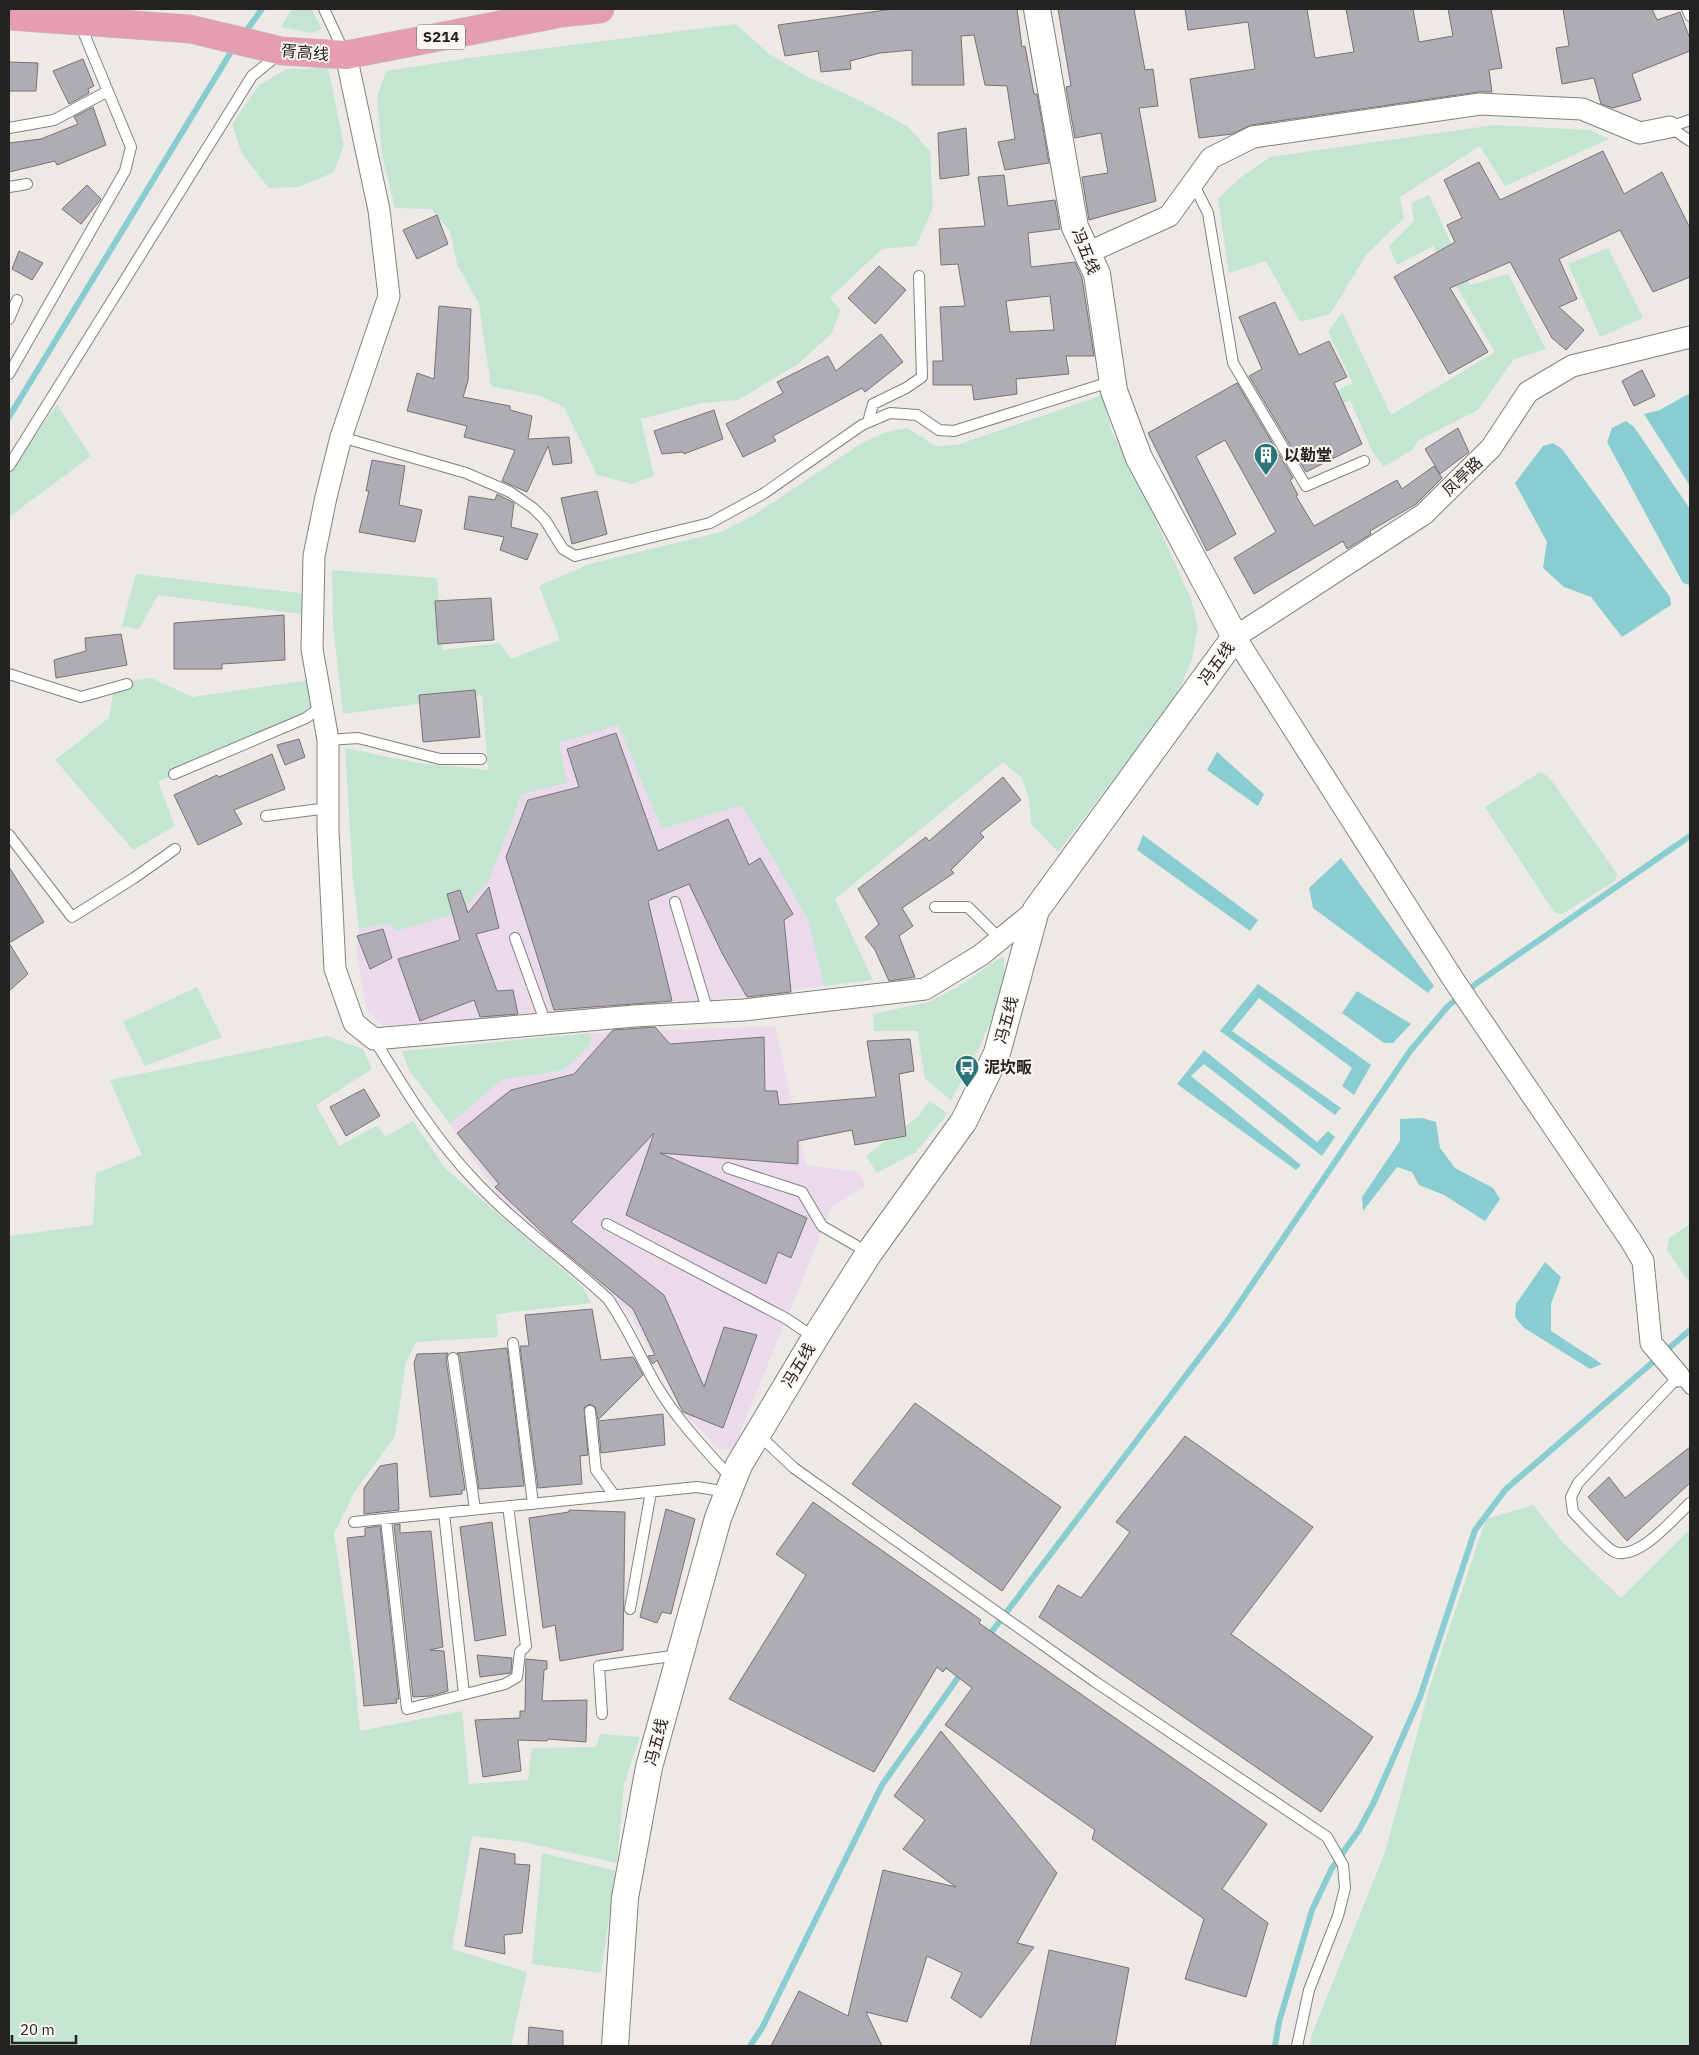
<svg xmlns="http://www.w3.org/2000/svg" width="1699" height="2055" font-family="'IBM Plex Sans','Noto Sans SC',sans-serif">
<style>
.industrial{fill:#ebdaec}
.green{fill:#c3e5d2}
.water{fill:#89cdd2}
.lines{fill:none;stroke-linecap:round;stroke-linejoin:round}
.stream{stroke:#89cdd2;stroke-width:6}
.building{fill:#afadb3;stroke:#757378;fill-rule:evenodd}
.service-casing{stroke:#84817c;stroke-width:12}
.minor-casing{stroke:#84817c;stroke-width:23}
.tertiary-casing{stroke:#84817c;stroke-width:28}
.primary-casing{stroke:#c6c6c5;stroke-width:29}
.service{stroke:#fff;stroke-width:10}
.minor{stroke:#fff;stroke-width:21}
.tertiary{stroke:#fff;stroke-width:26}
.primary{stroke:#e59db0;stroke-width:28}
.labels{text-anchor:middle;stroke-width:4;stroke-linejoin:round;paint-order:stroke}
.shield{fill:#faf7f2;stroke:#646360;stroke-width:1}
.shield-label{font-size:15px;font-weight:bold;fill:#242321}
.street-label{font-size:16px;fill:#242321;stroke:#faf7f2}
.poi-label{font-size:16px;font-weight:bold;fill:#242321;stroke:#faf7f2;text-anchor:start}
</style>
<rect width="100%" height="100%" fill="#edeae5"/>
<path class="industrial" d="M 619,724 L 662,829 L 742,805 L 808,920 L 824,986 L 689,1003 L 382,1026 L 366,1008 L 356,950 L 359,929 L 389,923 L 489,880 L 522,794 L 559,742 Z
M 775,1026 L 806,1165 L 860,1172 L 865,1186 L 832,1207 L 733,1450 L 719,1449 L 682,1411 L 629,1312 L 498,1196 L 450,1124 L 502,1080 L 564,1070 L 591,1044 L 590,1033 Z"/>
<path class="green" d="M 292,9 L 311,9 L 322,29 L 311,33 L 281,27 Z
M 736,24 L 768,53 L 806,76 L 861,101 L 907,126 L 930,151 L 933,208 L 916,246 L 882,249 L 830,298 L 841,310 L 831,334 L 798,364 L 738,400 L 702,403 L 641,419 L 654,476 L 632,484 L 597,475 L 564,407 L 540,396 L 491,386 L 479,304 L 457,264 L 450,231 L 431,209 L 395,208 L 382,155 L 377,97 L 386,71 L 469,58 Z
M 328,68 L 344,145 L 334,172 L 299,187 L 269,188 L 242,154 L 232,124 L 259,85 L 287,69 Z
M 1495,125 L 1590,130 L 1609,139 L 1505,186 L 1480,146 L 1400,197 L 1404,218 L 1367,254 L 1330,314 L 1300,322 L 1266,261 L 1229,273 L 1218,199 L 1240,178 L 1270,157 Z
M 1429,195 L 1470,285 L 1508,274 L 1546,349 L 1514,359 L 1478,410 L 1419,440 L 1412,450 L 1384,467 L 1372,451 L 1350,400 L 1296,423 L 1293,410 L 1353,383 L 1328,332 L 1342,312 L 1391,415 L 1495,352 L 1433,246 L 1397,265 L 1389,246 L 1414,221 L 1411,203 Z
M 1608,248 L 1643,318 L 1600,337 L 1568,264 Z
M 1103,395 L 1111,430 L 1147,501 L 1191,599 L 1198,627 L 1191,663 L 1173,701 L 1058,852 L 1031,824 L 1029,800 L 1022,778 L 1003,762 L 835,899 L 873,980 L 824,986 L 808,920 L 742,805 L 662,829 L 618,725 L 559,743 L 567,783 L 522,794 L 489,880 L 461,912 L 396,931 L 389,923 L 359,929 L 353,880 L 345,748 L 418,763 L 488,770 L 482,695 L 343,714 L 333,626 L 332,570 L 437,578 L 443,650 L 500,643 L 511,659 L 560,640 L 539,586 L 589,564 L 721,532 L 754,515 L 862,443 L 886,432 L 907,428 L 936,446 L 957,445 Z
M 57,405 L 91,456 L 9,517 L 9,472 Z
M 136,574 L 307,594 L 308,615 L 158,595 L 139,629 L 122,626 Z
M 152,678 L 192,697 L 310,680 L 312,711 L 158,782 L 175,826 L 133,850 L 55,760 L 109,718 L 115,683 Z
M 1540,772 L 1549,777 L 1617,874 L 1615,881 L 1562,914 L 1554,912 L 1485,807 Z
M 1003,956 C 1013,990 969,1069 951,1100 L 925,1079 L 917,1031 L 874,1031 L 873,1014 L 929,1002 L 956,988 Z
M 197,987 L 222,1037 L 145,1066 L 123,1022 Z
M 590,1033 L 591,1044 L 564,1070 L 502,1080 L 450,1124 L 409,1070 L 402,1051 Z
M 327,1036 L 363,1049 L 372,1069 L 316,1105 L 339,1146 L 378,1125 L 385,1137 L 413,1121 L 445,1168 L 582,1286 L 591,1303 L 496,1314 L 498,1337 L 416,1342 L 406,1362 L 395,1436 L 355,1491 L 334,1533 L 353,1661 L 360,1731 L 462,1711 L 469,1784 L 528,1780 L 532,1748 L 596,1747 L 600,1734 L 640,1737 L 624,1784 L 617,1863 L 523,1842 L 472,1836 L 452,1949 L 527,1972 L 511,2046 L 9,2046 L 9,1236 L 93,1225 L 96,1173 L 142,1155 L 110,1080 Z
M 929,1101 L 948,1113 L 916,1152 L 877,1173 L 866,1156 L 919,1116 Z
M 1690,1224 L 1690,1284 L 1667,1250 L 1669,1238 Z
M 1533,1505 L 1564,1544 L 1621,1598 L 1690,1529 L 1690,2046 L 1310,2046 L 1312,2034 L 1385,1852 L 1430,1686 L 1486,1519 Z
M 542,1853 L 616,1871 L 601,1973 L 532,1964 Z"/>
<path class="water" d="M 1688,394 L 1690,394 L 1690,486 L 1644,414 L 1660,410 Z
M 1626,421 L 1634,427 L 1690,509 L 1689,585 L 1683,583 L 1607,442 L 1612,428 Z
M 1553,443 L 1562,449 L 1670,597 L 1671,605 L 1622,637 L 1591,597 L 1564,587 L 1543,568 L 1547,542 L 1515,483 L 1543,446 Z
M 1217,752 L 1264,794 L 1258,806 L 1207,770 Z
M 1143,835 L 1258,920 L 1250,931 L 1137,850 Z
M 1341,858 L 1434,986 L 1428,993 L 1313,908 L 1309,888 Z
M 1258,984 L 1371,1065 L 1354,1095 L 1342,1086 L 1352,1068 L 1259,998 L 1232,1031 L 1341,1108 L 1335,1115 L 1220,1031 Z
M 1357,991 L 1411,1024 L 1393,1043 L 1384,1043 L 1342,1013 Z
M 1204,1050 L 1317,1142 L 1328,1131 L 1335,1137 L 1322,1156 L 1204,1064 L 1191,1076 L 1301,1165 L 1296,1170 L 1177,1084 Z
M 1422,1118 L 1436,1122 L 1440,1148 L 1455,1168 L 1493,1188 L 1500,1199 L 1485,1221 L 1444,1195 L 1419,1185 L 1412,1172 L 1397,1167 L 1363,1211 L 1362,1197 L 1400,1141 L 1400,1119 Z
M 1545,1262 L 1561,1277 L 1551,1304 L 1551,1331 L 1602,1364 L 1590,1369 L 1523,1327 L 1515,1317 L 1516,1304 Z"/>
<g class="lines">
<path class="stream" d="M 243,35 L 262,9
M 9,417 L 234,47
M 987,1638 L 1228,1320 L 1410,1051 L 1448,1006 L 1477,983 L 1690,836
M 750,2046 L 762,2028 L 882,1785 L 962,1672
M 1275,2046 L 1279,2022 L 1312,1910 L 1332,1868 L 1359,1830 L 1374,1802 L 1420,1697 L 1475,1530 L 1506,1489 L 1690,1330"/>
</g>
<path class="building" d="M 893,9 L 1017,9 L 1022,47 L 1025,46 L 1034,94 L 1037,94 L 1049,163 L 1005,170 L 998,142 L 1015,139 L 1007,86 L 985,85 L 974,35 L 961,36 L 964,85 L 912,85 L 912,50 L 880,53 L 850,61 L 851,69 L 821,72 L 818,51 L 785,56 L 778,25 Z
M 1058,9 L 1134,9 L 1145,70 L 1153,69 L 1158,106 L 1139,108 L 1156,201 L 1089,220 L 1082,177 L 1108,173 L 1101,133 L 1075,138 L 1066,87 L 1071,86 Z
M 1185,9 L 1307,9 L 1315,58 L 1354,52 L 1346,9 L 1413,9 L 1419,42 L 1453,36 L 1448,9 L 1491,9 L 1502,68 L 1489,70 L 1492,92 L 1478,92 L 1251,125 L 1232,134 L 1199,138 L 1190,79 L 1255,69 L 1248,22 L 1188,30 Z
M 1563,9 L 1652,9 L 1657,20 L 1680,12 L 1690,39 L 1690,51 L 1632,74 L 1641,100 L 1613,108 L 1601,104 L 1594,78 L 1562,84 L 1556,48 L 1569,46 Z
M 83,59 L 94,86 L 88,89 L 89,93 L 69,104 L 53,71 Z
M 9,62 L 38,63 L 36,91 L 9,91 Z
M 93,107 L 106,145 L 57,165 L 55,161 L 9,172 L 9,143 L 41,139 L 78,124 L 74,117 Z
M 966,128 L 969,175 L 940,179 L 938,133 Z
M 1603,151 L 1624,194 L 1662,172 L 1690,228 L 1690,277 L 1653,292 L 1620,230 L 1559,259 L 1577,299 L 1559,307 L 1584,330 L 1566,350 L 1552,338 L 1510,262 L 1450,288 L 1488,352 L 1449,374 L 1394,277 L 1455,242 L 1447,225 L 1462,218 L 1444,180 L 1479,162 L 1500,200 Z
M 1004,175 L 1008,206 L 1055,200 L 1060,229 L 1028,233 L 1031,267 L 1075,262 L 1082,278 L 1094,356 L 1066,356 L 1069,374 L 1016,379 L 1017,394 L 974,400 L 972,385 L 933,385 L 933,361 L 943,361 L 940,307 L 965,306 L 958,264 L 941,265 L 939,229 L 985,226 L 978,177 ZM 1050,296 L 1054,330 L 1010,332 L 1006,301 Z
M 87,185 L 101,199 L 81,224 L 62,209 Z
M 437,215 L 448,244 L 417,259 L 403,230 Z
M 19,251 L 43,263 L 32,280 L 12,269 Z
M 879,266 L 906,290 L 875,324 L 848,298 Z
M 1275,302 L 1299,355 L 1329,341 L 1347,377 L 1334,383 L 1362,444 L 1306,472 L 1249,376 L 1262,369 L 1239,317 Z
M 439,306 L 471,309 L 468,381 L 463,397 L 510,406 L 510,410 L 532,416 L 528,439 L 569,437 L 572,463 L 553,465 L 548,446 L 527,492 L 502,481 L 515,450 L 464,437 L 467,426 L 407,411 L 417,373 L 434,379 Z
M 881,334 L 903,362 L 865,392 L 862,388 L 773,436 L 776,441 L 743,457 L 726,424 L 783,393 L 777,382 L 828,356 L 836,371 Z
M 1642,370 L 1655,396 L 1634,406 L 1622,381 Z
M 1237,383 L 1293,478 L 1290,480 L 1298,495 L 1296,496 L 1314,526 L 1397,480 L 1402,489 L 1434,466 L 1442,478 L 1416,504 L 1370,531 L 1371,534 L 1347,549 L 1343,541 L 1254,594 L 1234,558 L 1276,532 L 1225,440 L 1196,456 L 1236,534 L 1207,551 L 1148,433 Z
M 714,410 L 723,439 L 684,454 L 683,452 L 662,454 L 654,431 Z
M 1458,428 L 1469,452 L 1440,474 L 1425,449 Z
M 372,460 L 405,466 L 399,505 L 422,510 L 415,542 L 359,532 L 369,491 L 366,491 Z
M 597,491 L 607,534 L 572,544 L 561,498 Z
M 497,494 L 514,503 L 511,527 L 538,534 L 527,560 L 500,550 L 504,537 L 464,529 L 469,496 L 495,500 Z
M 491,598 L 494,640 L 438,644 L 435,601 Z
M 284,615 L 285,660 L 222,664 L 222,669 L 174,669 L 174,623 Z
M 121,634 L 127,665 L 56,678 L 54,660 L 86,651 L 85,638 Z
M 475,690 L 480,737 L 423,742 L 419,695 Z
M 616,733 L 658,851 L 728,819 L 749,865 L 760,858 L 793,914 L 784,920 L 791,992 L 747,997 L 722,953 L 689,884 L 648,901 L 672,1001 L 554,1010 L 506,857 L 528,800 L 579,787 L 567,749 Z
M 299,739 L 305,757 L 285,765 L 277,745 Z
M 272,754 L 285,789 L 234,810 L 242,824 L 198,845 L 174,795 L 217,775 L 219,777 Z
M 1003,777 L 1021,800 L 980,833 L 984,837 L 951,870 L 954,873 L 902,908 L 913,926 L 899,936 L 915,977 L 889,981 L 875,950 L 865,937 L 879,924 L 858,889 L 926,837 L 929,841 Z
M 9,867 L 44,922 L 9,943 L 28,974 L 9,991 Z
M 489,887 L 499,928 L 476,934 L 497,991 L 513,990 L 518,1014 L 480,1017 L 474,1000 L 420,1021 L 398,959 L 460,940 L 447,894 L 460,890 L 468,913 Z
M 383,929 L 392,958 L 370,969 L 357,936 Z
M 655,1027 L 670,1044 L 764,1037 L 765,1091 L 777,1091 L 779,1105 L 876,1097 L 867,1041 L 910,1039 L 914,1071 L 899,1074 L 906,1136 L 855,1145 L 852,1130 L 798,1141 L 798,1164 L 660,1153 L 807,1218 L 791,1258 L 778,1252 L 766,1284 L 626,1215 L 654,1133 L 571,1222 L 664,1295 L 704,1387 L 724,1327 L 757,1335 L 723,1428 L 683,1412 L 657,1360 L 653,1364 L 648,1356 L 655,1355 L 633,1309 L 550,1240 L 495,1187 L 499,1184 L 457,1133 L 511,1090 L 574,1074 L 613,1030 Z
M 364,1089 L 380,1116 L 346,1136 L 330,1107 Z
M 592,1309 L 601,1360 L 633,1357 L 643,1375 L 598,1420 L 595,1407 L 590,1404 L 584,1408 L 588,1455 L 580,1456 L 582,1484 L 538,1488 L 520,1346 L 529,1346 L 525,1315 Z
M 507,1348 L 524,1486 L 479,1489 L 460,1357 L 457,1353 Z
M 448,1353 L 446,1359 L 465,1490 L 462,1490 L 462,1494 L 430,1497 L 414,1363 L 417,1354 Z
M 915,1403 L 1061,1507 L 1002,1591 L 852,1484 Z
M 663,1414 L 665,1445 L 601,1453 L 598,1421 Z
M 1185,1436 L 1313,1527 L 1231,1634 L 1373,1737 L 1321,1812 L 1039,1617 L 1058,1585 L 1081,1598 L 1130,1532 L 1116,1522 Z
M 1690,1447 L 1690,1483 L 1627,1541 L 1588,1497 L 1609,1477 L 1625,1498 Z
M 397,1463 L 399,1510 L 364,1514 L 364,1488 L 380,1466 Z
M 813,1502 L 981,1620 L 979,1623 L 1267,1824 L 1222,1889 L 1268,1923 L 1246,1997 L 1185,1979 L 1204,1919 L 1092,1839 L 1095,1830 L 945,1725 L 972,1688 L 946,1668 L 943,1672 L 937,1667 L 874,1772 L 729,1699 L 806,1575 L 776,1554 Z
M 666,1509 L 695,1519 L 671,1614 L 662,1612 L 657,1623 L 640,1617 Z
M 569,1510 L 625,1512 L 623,1650 L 560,1661 L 555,1625 L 543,1628 L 529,1518 L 569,1512 Z
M 492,1522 L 506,1635 L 475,1641 L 460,1527 Z
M 400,1524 L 400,1533 L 431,1531 L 443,1647 L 430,1650 L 444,1651 L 448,1691 L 431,1696 L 413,1697 L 394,1525 Z
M 380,1526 L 399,1699 L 396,1699 L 397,1703 L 364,1706 L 347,1538 L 365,1536 L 365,1528 Z
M 477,1655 L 512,1658 L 511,1673 L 480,1677 Z
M 526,1659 L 547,1661 L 547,1669 L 544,1670 L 542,1701 L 587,1700 L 586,1742 L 548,1739 L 547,1741 L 518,1740 L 521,1771 L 483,1777 L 475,1720 L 520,1718 L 520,1711 L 525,1711 Z
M 941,1731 L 1057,1873 L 1017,1943 L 1034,1947 L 981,2018 L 951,1998 L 962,1973 L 927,1956 L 907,2022 L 866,2012 L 882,2046 L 771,2046 L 799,1991 L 848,2016 L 883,1870 L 956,1887 L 903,1849 L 925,1820 L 894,1796 Z
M 480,1848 L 515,1854 L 515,1864 L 530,1865 L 522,1933 L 504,1935 L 505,1954 L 465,1946 Z
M 1049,1950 L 1129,1968 L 1115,2046 L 1030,2046 Z
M 529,2027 L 563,2031 L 563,2046 L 528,2046 Z"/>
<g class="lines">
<defs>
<path id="service" d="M 324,9 L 344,52
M 1687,9 L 1690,16
M 1670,127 L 1690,141
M 1670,127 L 1690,120
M 9,128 L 54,120 L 108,91
M 1193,183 L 1208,213 L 1233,363 L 1306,486 L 1364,461
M 9,187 L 27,184
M 9,319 L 17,300
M 9,374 L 125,171 L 131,147 L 80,24
M 868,422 L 873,404 L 906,388 L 922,377 L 919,276
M 341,437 L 466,473 L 510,492 L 533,508 L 545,520 L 563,549 L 575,556 L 710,523 L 763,494 L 862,425 L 890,413 L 917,415 L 939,430 L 954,431 L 1113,381
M 9,466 L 252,76 L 279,54
M 9,674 L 81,697 L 127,684
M 328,740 L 358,738 L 440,759 L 481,759
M 174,774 L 306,718 L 322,706
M 266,816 L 328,808
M 9,835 L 72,917 L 134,878 L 175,849
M 675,902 L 708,1012
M 935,907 L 968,907 L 1000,939
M 515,938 L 546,1024
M 374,1039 C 404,1088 434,1138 474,1180 C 515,1224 564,1258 608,1299 C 627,1326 639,1355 655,1383 C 676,1419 704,1448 732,1479
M 728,1168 L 802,1192 L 822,1226 L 869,1253
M 607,1224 L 787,1319 L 815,1338
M 513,1343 L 533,1504
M 453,1358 L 475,1509
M 1690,1389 L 1679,1376 L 1578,1483 L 1571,1497 L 1573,1512 C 1581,1520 1606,1549 1615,1552 C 1638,1561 1674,1518 1690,1503
M 590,1411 L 596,1470 L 614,1495
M 758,1434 L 794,1468 L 1094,1681 L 1327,1837 L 1343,1865 L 1345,1888 L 1338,1916 L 1309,1990 L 1297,2046
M 444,1513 L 464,1694
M 386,1519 L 407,1709 L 505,1684 L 517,1677 L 520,1652 L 526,1646 L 508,1506
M 354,1522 L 697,1487 L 728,1492
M 630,1609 L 651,1492
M 602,1714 L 599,1666 L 679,1655"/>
<path id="minor" d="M 346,55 L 379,210 L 389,296 L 341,437 L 326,497 L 314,556 L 312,649 L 328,740 L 328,830 L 335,969 L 354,1023 L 374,1039 L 634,1016 L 744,1010 L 925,989 L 981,955 L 1036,910
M 1087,253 L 1169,216 L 1211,158 L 1253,137 L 1480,104 L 1582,109 L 1640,133 L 1670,127
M 1679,1376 L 1651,1343 L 1643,1261 L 1631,1241 L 1453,979 L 1235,637 L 1424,514 L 1491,448 L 1528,392 L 1572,366 L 1690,337"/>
<path id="tertiary" d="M 615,2046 L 625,1898 L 649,1767 L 718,1518 L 739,1465 L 815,1338 L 869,1253 L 964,1121 L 997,1053 L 1036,910 L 1235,637 L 1139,458 L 1114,391 L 1097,274 L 1075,227 L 1037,9"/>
<path id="primary" d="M 9,16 L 190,29 L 282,51 L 346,55 L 562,13 L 600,9"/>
</defs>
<use href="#service" class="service-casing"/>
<use href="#minor" class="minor-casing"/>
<use href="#tertiary" class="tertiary-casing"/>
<use href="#primary" class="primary-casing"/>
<use href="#service" class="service"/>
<use href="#minor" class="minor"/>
<use href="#tertiary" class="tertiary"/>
<use href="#primary" class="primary"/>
</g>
<defs>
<symbol id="building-pin" viewBox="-11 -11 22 30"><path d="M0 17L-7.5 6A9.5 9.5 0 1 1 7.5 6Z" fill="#2b757a" stroke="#faf7f2"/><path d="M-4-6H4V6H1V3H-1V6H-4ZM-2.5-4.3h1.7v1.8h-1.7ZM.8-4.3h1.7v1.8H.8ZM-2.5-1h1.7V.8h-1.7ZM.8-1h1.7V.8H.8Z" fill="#fff"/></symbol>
<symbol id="bus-pin" viewBox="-11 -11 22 30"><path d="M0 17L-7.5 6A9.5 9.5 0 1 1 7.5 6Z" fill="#2b757a" stroke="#faf7f2"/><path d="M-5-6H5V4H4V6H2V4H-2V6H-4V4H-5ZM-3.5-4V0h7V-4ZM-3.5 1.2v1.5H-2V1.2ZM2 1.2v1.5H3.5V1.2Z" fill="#fff"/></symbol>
</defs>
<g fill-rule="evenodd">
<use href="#building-pin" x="1252" y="441" width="28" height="38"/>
<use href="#bus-pin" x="953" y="1053" width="28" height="38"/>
</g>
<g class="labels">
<rect class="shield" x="417" y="24.5" width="48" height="25" rx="4"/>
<g class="shield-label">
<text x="441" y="42">S214</text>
</g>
<g class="street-label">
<text transform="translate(305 52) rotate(5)" y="6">胥高线</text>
<text transform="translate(1086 251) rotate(68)" y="6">冯五线</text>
<text transform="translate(1462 476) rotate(-44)" y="6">凤亭路</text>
<text transform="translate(1216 663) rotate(-54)" y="6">冯五线</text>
<text transform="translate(1006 1020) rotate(-75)" y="6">冯五线</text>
<text transform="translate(798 1365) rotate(-59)" y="6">冯五线</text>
<text transform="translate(656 1742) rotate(-75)" y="6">冯五线</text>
</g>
<g class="poi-label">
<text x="1284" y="461">以勒堂</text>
<text x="984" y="1073">泥坎畈</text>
</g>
</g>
<rect width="1699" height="2055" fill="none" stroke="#242321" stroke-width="20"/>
<path d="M12 2035v8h64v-8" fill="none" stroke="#242321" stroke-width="2.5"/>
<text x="20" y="2035" font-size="15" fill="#242321" stroke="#faf7f2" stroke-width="4" paint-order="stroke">20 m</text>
</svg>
